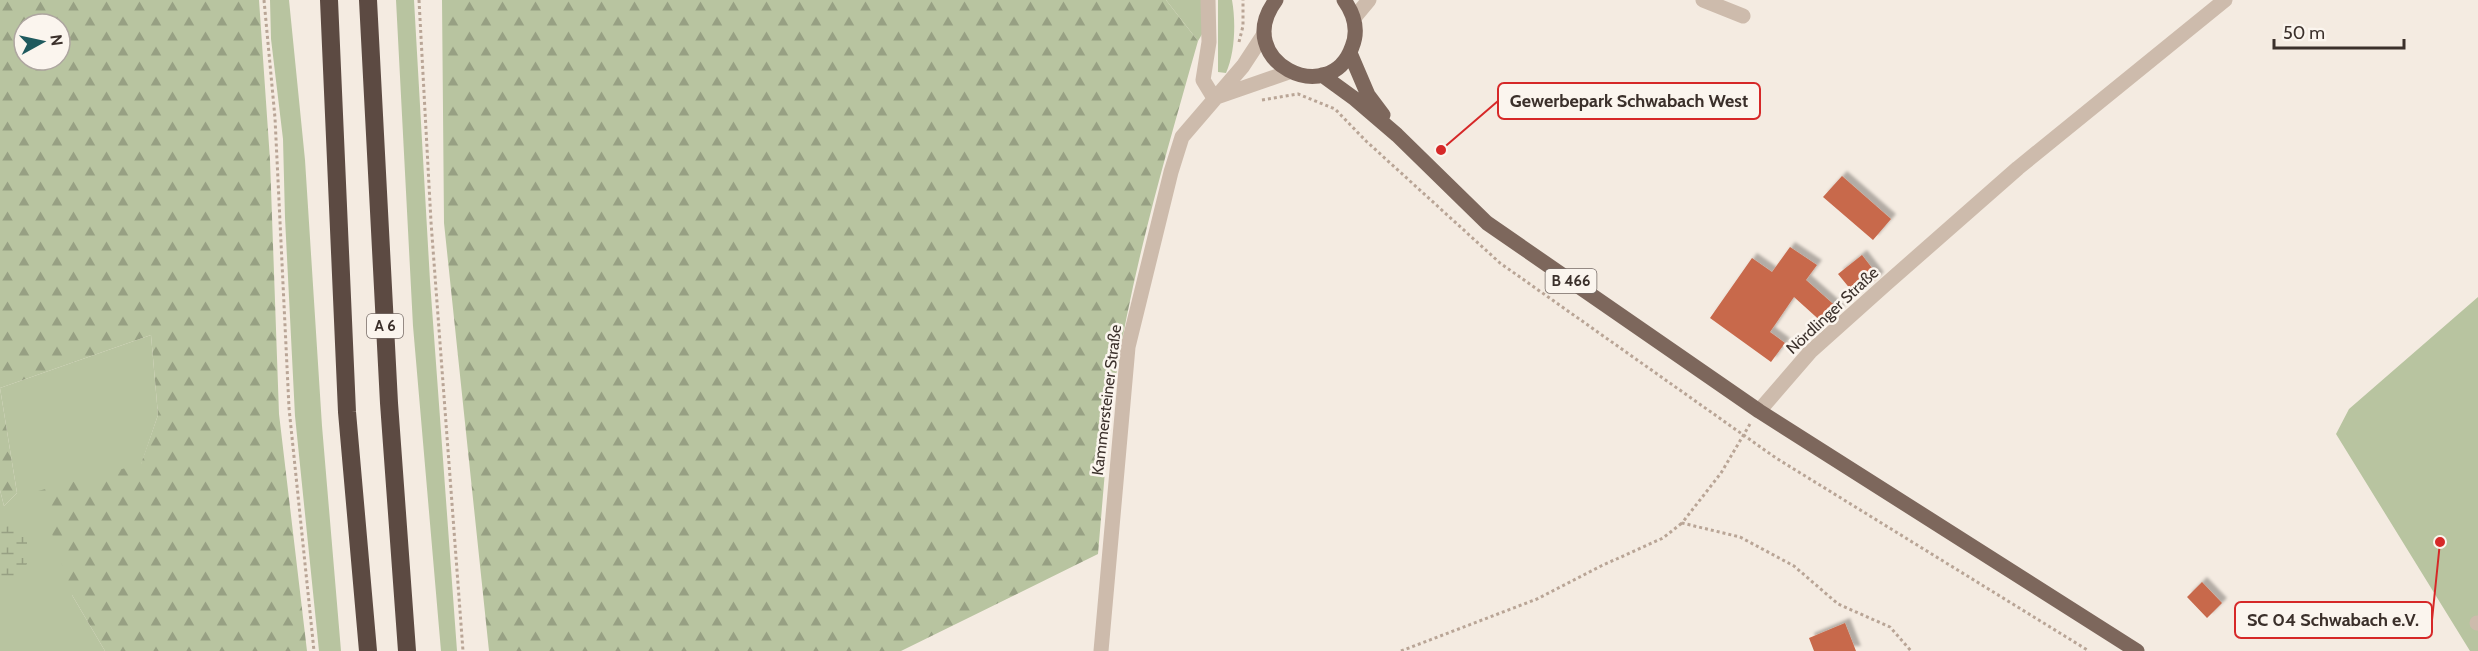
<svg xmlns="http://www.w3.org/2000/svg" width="2478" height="651" font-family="Cabin,sans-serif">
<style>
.grass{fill:#b8c4a0}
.forest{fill:url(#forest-firs);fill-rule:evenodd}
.wetland{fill:url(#wetland-marsh)}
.building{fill:#c8694b;filter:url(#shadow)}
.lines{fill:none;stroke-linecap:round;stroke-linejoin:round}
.path{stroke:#b9a596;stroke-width:3;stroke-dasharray:3 3;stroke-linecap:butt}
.minor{stroke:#cdbbac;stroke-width:15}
.major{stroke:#7d675c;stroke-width:15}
.highway{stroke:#5c4a42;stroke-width:18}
.labels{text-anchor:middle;stroke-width:5;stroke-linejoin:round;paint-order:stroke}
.shield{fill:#fbf5ee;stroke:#756b66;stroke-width:1.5}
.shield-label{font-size:15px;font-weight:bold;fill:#3b302b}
.street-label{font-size:16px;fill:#3b302b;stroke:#fbf5ee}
.leader{fill:none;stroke:#d62828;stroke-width:2}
.callout-dot{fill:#d62828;stroke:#fbf5ee;stroke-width:2}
.callout{fill:#fbf5ee;stroke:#d62828;stroke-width:2}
.callout-label{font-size:18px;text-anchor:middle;font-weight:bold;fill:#3b302b}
</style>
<defs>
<pattern id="forest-firs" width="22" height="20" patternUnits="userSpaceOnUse" patternTransform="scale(1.5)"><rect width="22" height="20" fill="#b8c4a0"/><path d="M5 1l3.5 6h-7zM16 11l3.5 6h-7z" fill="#97a083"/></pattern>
<pattern id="wetland-marsh" width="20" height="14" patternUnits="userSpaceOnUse" patternTransform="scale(1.5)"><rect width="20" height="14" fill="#b8c4a0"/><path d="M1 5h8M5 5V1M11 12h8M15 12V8" fill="none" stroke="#97a083"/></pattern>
<filter id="shadow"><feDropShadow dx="5" dy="-5" stdDeviation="1.5" flood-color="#0004"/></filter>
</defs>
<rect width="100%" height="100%" fill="#f4ebe1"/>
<path class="grass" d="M 270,0 L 289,0 L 305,160 L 322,426 L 341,651 L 319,651 L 295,416 L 285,218 L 283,139 L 271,39 Z
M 396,0 L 414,0 L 430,281 L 457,651 L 441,651 L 413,326 Z
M 1166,0 L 1202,0 L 1205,29 L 1198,41 Z
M 1218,0 L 1232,0 C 1236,22 1235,53 1226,73 L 1218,72 Z
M 2478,297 L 2478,651 L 2470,651 L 2336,434 L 2349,409 Z
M 151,335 L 158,415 L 141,465 L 72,595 L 105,651 L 0,651 L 0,490 L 4,506 L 17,493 L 0,388 Z"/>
<path class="forest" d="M 0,0 L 259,0 L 270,160 L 279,414 L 307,651 L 105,651 L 72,595 L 38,491 L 141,464 L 158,415 L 151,335 L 0,388 L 17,493 L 4,506 L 0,490 ZM 24,24 L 60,24 L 60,60 L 24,60 Z
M 442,0 L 1166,0 L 1198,41 C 1166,154 1133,266 1115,382 C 1107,438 1103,497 1098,554 L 901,651 L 489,651 L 444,223 Z"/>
<path class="wetland" d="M 8,526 L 17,527 L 27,536 L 27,564 L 0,591 L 0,529 Z"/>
<path class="building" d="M 1842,176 L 1891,219 L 1873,240 L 1823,197 Z
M 1790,247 L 1817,265 L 1806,280 L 1840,310 L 1825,325 L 1794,297 L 1770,332 L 1785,343 L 1771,362 L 1710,318 L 1752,258 L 1772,272 Z
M 1862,255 L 1879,277 L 1856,296 L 1838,274 Z
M 2202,582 L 2222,603 L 2207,618 L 2187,597 Z
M 1845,623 L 1856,651 L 1814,651 L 1809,638 Z"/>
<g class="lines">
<path class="path" d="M 264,0 L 275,118 L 289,408 L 314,651
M 419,0 L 431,222 L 463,651
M 1239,42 L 1243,26 L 1243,0
M 1262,100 L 1298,94 L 1335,109 L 1366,141 L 1500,263 L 1776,458 L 2089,651
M 1750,424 L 1721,473 L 1682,523 L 1740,537 L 1794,566 L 1838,604 L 1890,627 L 1911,651
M 1401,651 L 1537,599 L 1601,566 L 1663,538 L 1682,523"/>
<path class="minor" d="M 1208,0 L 1209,42 L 1203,80 L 1214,98
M 1703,0 L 1743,16
M 1354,18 L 1369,0
M 1214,98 L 1289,72
M 1759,411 L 1810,352 L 1886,284 L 2018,168 L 2225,0
M 2477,623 L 2478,623
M 1101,651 L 1128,347 L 1171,172 L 1182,137 L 1243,66 L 1264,34"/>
<path class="major" d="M 1276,0 C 1230,61 1330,110 1352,47 C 1359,30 1354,14 1344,0
M 1350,53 L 1368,95 L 1383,115
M 1322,75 L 1355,99 L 1397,135 L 1487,223 L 1759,411 L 2137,651"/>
<path class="highway" d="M 329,0 L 347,412 L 368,651
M 368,0 L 389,403 L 407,651"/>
</g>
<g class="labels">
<g class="shield">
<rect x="1545.5" y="269" width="51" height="24" rx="4.5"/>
<rect x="367" y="314" width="36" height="24" rx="4.5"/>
</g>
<g class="shield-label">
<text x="1571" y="286">B 466</text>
<text x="385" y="331">A 6</text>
</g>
<g class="street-label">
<text transform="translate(1832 310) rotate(-43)" y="6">Nördlinger Straße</text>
<text transform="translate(1106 400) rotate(-83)" y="6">Kammersteiner Straße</text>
</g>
</g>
<path class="leader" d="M1441 150L1498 101M2440 542L2432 620"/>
<g class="callout-dot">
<circle cx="1441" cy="150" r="6"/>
<circle cx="2440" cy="542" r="6"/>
</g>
<g class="callout">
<rect x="1498" y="83" width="262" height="36" rx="6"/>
<rect x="2235" y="602" width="197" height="36" rx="6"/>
</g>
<g class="callout-label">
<text x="1629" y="107">Gewerbepark Schwabach West</text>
<text x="2333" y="626">SC 04 Schwabach e.V.</text>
</g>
<g transform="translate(42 42) rotate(82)"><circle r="28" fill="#fbf5ee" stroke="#aea6a0" stroke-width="1.5"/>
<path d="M0-4.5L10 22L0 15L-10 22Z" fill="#1f5a5e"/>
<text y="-9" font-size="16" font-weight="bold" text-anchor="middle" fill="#3b302b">N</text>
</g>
<path d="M2274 39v9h130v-9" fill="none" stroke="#3b302b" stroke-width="3"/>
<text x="2283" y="39" font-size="18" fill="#3b302b" stroke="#fbf5ee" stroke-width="4.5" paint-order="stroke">50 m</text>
</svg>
